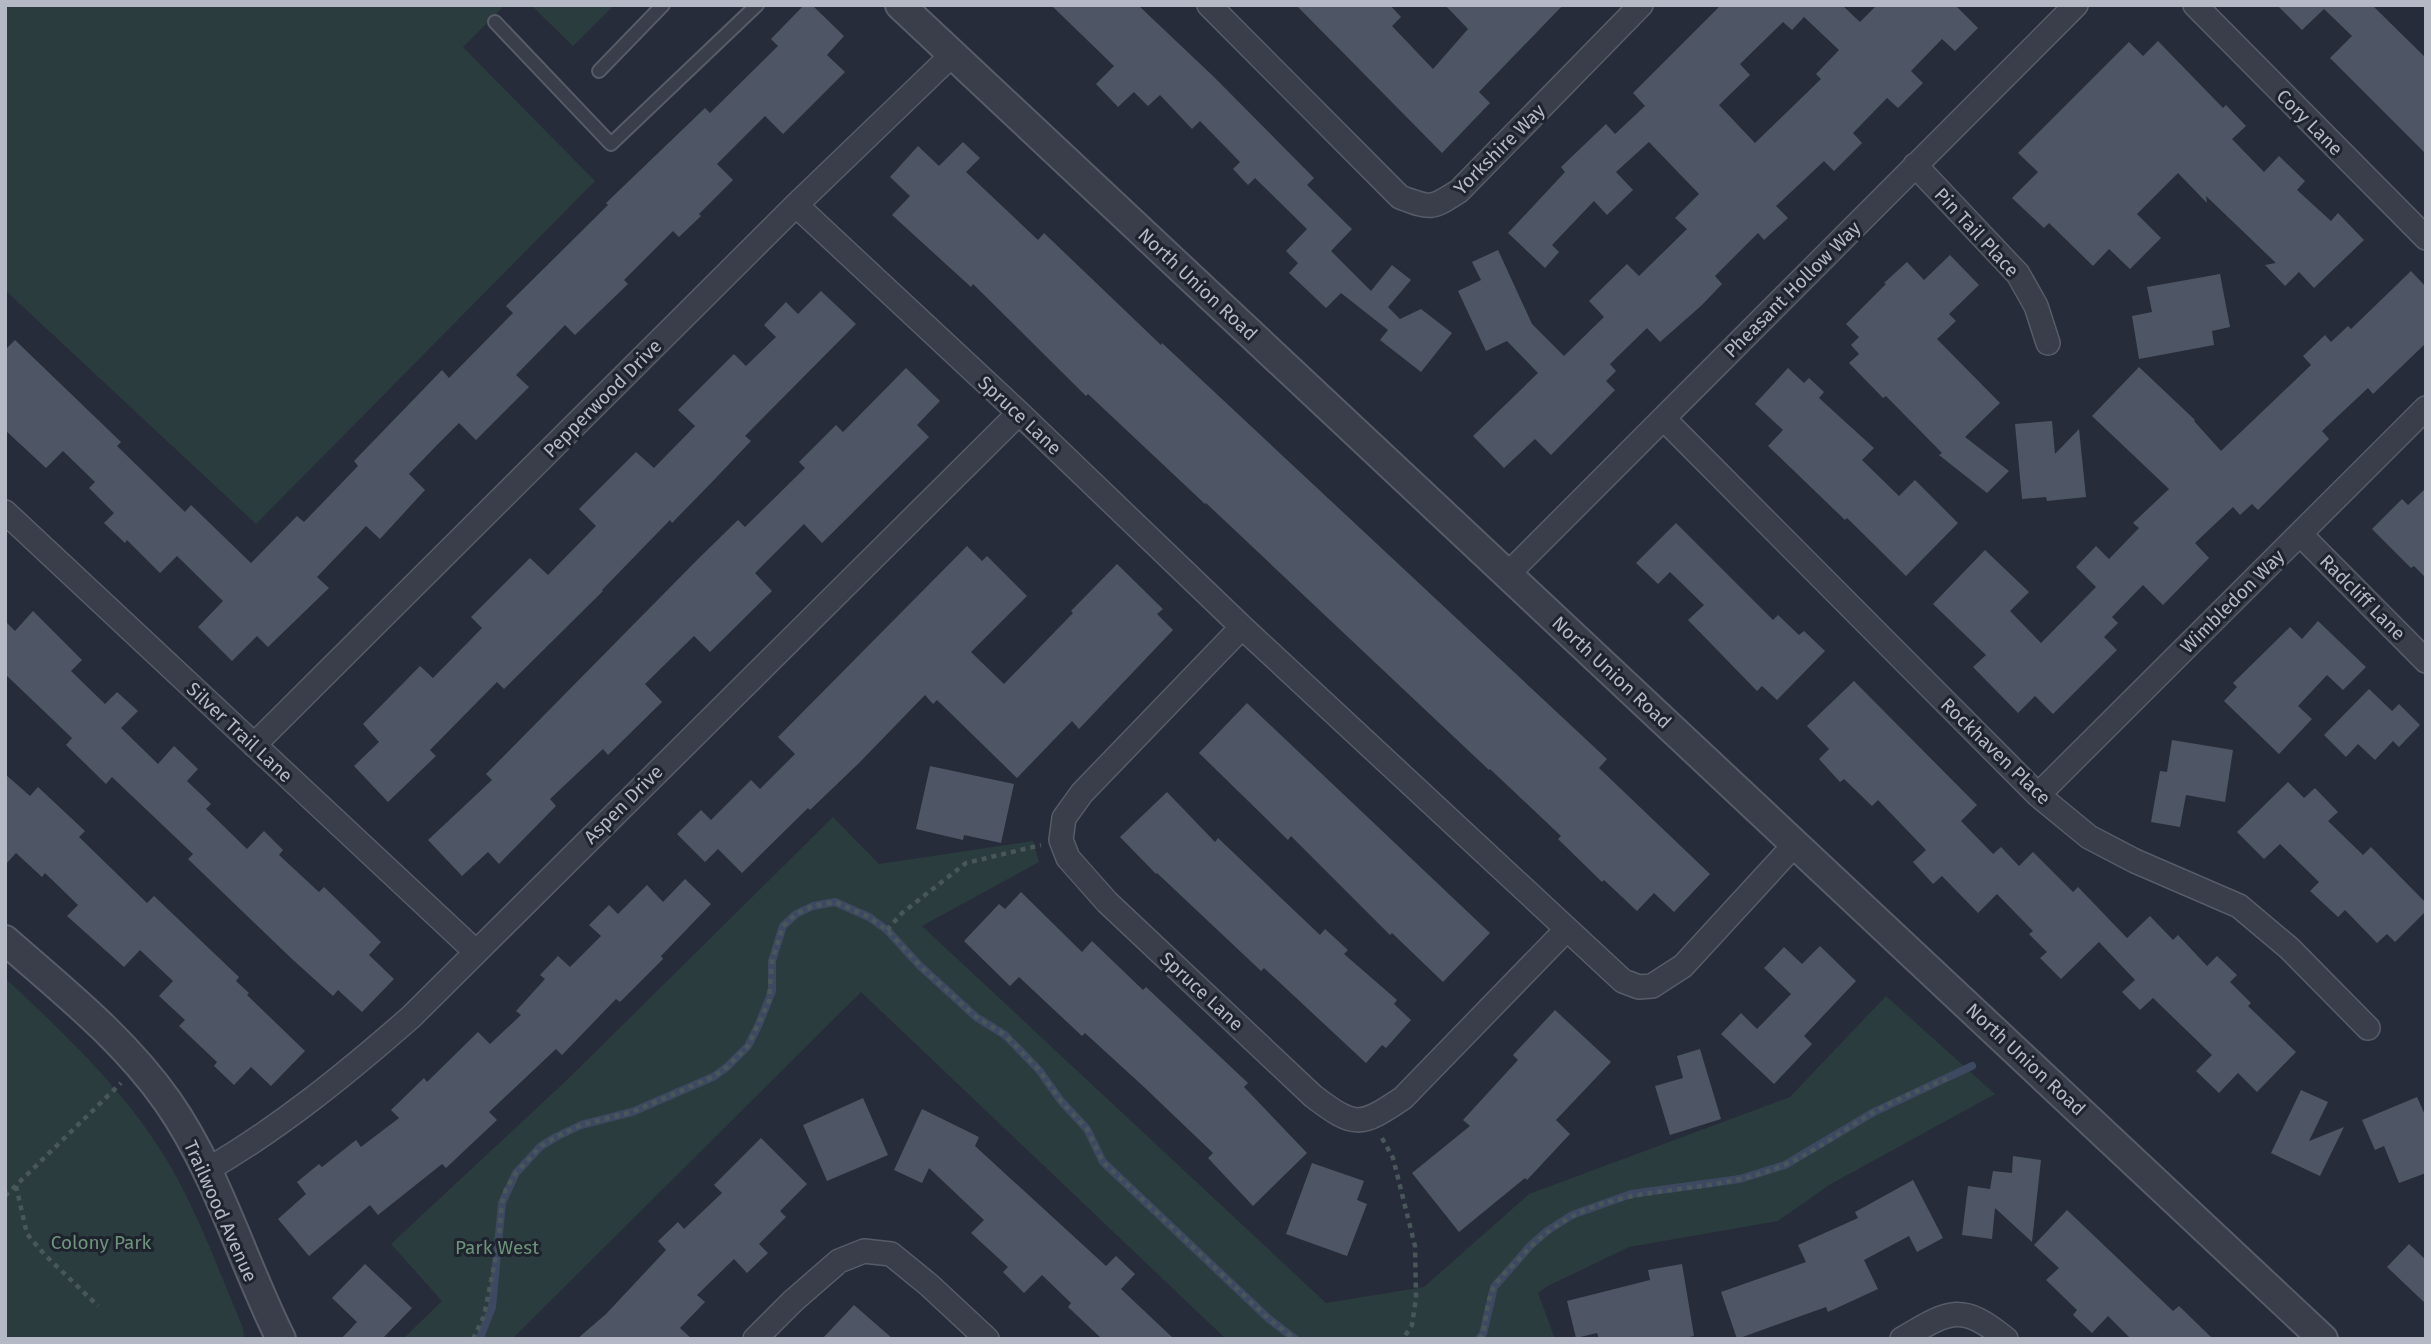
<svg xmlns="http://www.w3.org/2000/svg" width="2431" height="1344" font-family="'Fira Sans',sans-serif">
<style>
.green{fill:#2b3c3e}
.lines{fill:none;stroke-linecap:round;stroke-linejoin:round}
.stream{stroke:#3d4960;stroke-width:8}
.building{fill:#4e5665;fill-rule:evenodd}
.service-casing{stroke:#575c68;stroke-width:16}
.minor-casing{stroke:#575c68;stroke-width:26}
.tertiary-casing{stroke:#575c68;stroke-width:32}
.path{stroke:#49575b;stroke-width:4.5;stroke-dasharray:5 5;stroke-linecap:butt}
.service{stroke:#393e4a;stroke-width:12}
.minor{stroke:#393e4a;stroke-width:23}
.tertiary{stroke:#393e4a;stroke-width:28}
.labels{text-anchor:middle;stroke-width:6;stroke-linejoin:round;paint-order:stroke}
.street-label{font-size:19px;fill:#b4b9c5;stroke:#1e232e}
.park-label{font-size:19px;fill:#6e937a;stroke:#1e232e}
</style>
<rect width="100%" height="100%" fill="#262c39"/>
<path class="green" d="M 5,5 L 505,5 L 463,47 L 595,181 L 256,524 L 5,290 Z
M 531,5 L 614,5 L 573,46 Z
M 833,817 L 879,864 L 1033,841 L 1039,862 L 922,926 L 1326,1303 L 1424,1287 L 1529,1194 L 1790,1097 L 1886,996 L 1995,1094 L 1829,1185 L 1778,1221 L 1629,1247 L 1548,1286 L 1538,1293 L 1555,1339 L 1226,1339 L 861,992 L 512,1339 L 403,1339 L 442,1301 L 391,1244 L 569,1078 Z
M 5,978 C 67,1036 128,1093 171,1167 C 200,1218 220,1274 243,1328 L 244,1339 L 5,1339 Z"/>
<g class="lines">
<path class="stream" d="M 481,1335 L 492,1307 L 502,1203 L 516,1173 L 541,1146 L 556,1137 L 581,1125 L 632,1112 L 713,1077 L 727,1067 L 748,1046 L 759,1024 L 772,991 L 772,961 L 783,926 L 796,914 L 813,906 L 835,902 L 869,917 L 887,930 L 920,966 L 976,1017 L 1005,1035 L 1039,1070 L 1061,1101 L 1087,1129 L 1103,1162 L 1269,1319 L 1295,1339
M 1479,1339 L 1483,1334 L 1494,1287 L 1531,1245 L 1547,1231 L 1572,1215 L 1631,1194 L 1740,1179 L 1785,1165 L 1874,1112 L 1972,1066"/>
</g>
<path class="building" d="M 804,5 L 812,5 L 844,36 L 827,55 L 845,72 L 783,134 L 765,116 L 717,164 L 733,180 L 699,214 L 701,216 L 679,237 L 673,231 L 624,280 L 628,284 L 575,335 L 565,325 L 516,375 L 529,387 L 476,440 L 459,423 L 438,444 L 409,474 L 425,490 L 380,539 L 366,526 L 317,577 L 329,588 L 268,647 L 257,636 L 232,661 L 198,627 L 223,601 L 177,556 L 160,573 L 127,540 L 125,543 L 104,523 L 114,513 L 89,488 L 95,482 L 63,451 L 46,468 L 5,430 L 5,350 L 15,340 L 121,442 L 117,446 L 185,512 L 191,505 L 251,563 L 297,516 L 304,522 L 358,466 L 354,461 L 442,370 L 449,378 L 513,313 L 506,306 L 608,205 L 606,203 L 705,108 L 710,113 L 778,46 L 771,39 Z
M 1051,5 L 1138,5 L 1214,77 L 1314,178 L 1307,185 L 1352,229 L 1331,251 L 1371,291 L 1392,265 L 1411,280 L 1388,307 L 1400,319 L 1421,309 L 1452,333 L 1421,372 L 1380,340 L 1388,330 L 1341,293 L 1326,308 L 1289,273 L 1298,263 L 1286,251 L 1307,229 L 1255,178 L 1248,185 L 1233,169 L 1240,162 L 1200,121 L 1192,129 L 1160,95 L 1148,106 L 1134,92 L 1118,107 L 1096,84 L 1114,66 Z
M 1296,5 L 1390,5 L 1401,17 L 1392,26 L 1433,69 L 1468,29 L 1445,5 L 1563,5 L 1479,92 L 1490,103 L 1442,153 Z
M 1721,5 L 1842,5 L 1860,22 L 1877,5 L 1955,5 L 1978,28 L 1955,51 L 1942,39 L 1911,71 L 1923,83 L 1898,108 L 1887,98 L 1853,133 L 1862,143 L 1834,171 L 1824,161 L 1776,206 L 1788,218 L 1764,240 L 1758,233 L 1715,276 L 1722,284 L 1702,305 L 1660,342 L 1647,328 L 1610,364 L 1616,371 L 1606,381 L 1615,390 L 1551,455 L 1535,439 L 1504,468 L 1473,436 L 1538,373 L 1507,341 L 1486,351 L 1458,291 L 1481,280 L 1472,262 L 1498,250 L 1532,324 L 1564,356 L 1604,317 L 1589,301 L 1627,264 L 1639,276 L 1687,229 L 1675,218 L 1699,194 L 1649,142 L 1616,172 L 1633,190 L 1607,215 L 1594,201 L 1552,245 L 1559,252 L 1545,268 L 1508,233 L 1565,172 L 1561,167 L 1606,124 L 1615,134 L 1645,106 L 1633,93 ZM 1804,17 L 1839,50 L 1816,74 L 1821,79 L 1755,143 L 1719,105 L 1750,75 L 1740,64 L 1783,22 L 1792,30 Z
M 2277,5 L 2372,5 L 2426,58 L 2426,154 L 2330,58 L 2352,36 L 2324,9 L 2302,30 Z
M 2158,41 L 2223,108 L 2226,105 L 2246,126 L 2232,139 L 2264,172 L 2279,156 L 2305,181 L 2297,190 L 2331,221 L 2338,213 L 2364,240 L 2314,288 L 2299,272 L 2285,286 L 2265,265 L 2276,263 L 2206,196 L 2207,203 L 2178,173 L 2137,214 L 2161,238 L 2130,269 L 2109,249 L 2093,266 L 2049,223 L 2044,228 L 2012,198 L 2038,172 L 2018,153 L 2129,42 L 2143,56 Z
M 963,142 L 980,158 L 966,172 L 1038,240 L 1044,233 L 1161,345 L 1162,343 L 1607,759 L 1599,768 L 1710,874 L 1674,912 L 1654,893 L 1637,911 L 1604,880 L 1602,882 L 1558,839 L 1561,836 L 1490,769 L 1489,770 L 1206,503 L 1205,504 L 1088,394 L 1086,396 L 973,284 L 971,287 L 892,215 L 910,196 L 890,177 L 918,146 L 939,166 Z
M 1950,255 L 1979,285 L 1949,314 L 1956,321 L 1937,339 L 2000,403 L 1965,437 L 2009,471 L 1987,493 L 1939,455 L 1942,453 L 1886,396 L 1883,398 L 1849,363 L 1859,354 L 1851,345 L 1859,337 L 1846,324 L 1886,284 L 1884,283 L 1907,262 L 1924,280 Z
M 2411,271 L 2426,287 L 2426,343 L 2373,394 L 2368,388 L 2322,431 L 2329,439 L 2258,510 L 2252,504 L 2240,515 L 2233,507 L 2195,543 L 2209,558 L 2163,605 L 2143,585 L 2112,617 L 2118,623 L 2104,637 L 2117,650 L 2053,714 L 2035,696 L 2018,713 L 1973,667 L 1986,655 L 1933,604 L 1985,550 L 2029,592 L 2010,611 L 2041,643 L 2096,587 L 2076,567 L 2096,546 L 2109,559 L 2139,528 L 2133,523 L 2169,489 L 2092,416 L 2139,367 L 2195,420 L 2194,421 L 2221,451 L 2311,365 L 2303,356 L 2325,335 L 2331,342 L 2348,326 L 2351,329 Z
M 2220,274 L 2230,327 L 2212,331 L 2214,345 L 2139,359 L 2132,316 L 2152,312 L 2147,287 Z
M 821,291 L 856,324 L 745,436 L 751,441 L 712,482 L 672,523 L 670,520 L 602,590 L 603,591 L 504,689 L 497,682 L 430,750 L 436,756 L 388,802 L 354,766 L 379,742 L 363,724 L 420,666 L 433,678 L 482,628 L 471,617 L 530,558 L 548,575 L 596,526 L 579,509 L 636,452 L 654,468 L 695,426 L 678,410 L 734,354 L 746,366 L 776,337 L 764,325 L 786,302 L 798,314 Z
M 906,368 L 940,401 L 917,425 L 929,437 L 822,543 L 804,524 L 755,573 L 772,591 L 710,652 L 694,636 L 645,684 L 662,702 L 608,755 L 603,749 L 550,799 L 556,806 L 499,864 L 488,852 L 462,876 L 428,840 L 492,780 L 486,774 L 699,558 L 738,520 L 745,527 L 805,468 L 799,462 L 836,425 L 843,432 Z
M 1788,368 L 1804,383 L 1809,378 L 1824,392 L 1819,398 L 1874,448 L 1862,460 L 1899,496 L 1915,480 L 1958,523 L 1906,576 L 1847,518 L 1845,520 L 1768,446 L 1783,430 L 1755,404 Z
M 2052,421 L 2055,454 L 2079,429 L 2086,497 L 2047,501 L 2046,497 L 2022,499 L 2015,424 Z
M 2426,488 L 2426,578 L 2414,566 L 2411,568 L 2372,529 L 2402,499 L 2408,505 Z
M 1676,523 L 1773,620 L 1778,615 L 1799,635 L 1804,631 L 1825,651 L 1777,700 L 1762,686 L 1757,691 L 1688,620 L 1704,605 L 1670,572 L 1658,584 L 1636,563 Z
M 967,546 L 982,561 L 987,556 L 1027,596 L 971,652 L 1004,684 L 1073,613 L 1071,611 L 1117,564 L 1163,609 L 1157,614 L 1173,630 L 1079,729 L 1072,721 L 1017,778 L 937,700 L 933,704 L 925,695 L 859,763 L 810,810 L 808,808 L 742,873 L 718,849 L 705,862 L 677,834 L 701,810 L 711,820 L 751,780 L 760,789 L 795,754 L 778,737 Z
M 33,611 L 82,660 L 71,671 L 105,704 L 117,692 L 138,711 L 121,728 L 158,764 L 174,746 L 198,769 L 187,781 L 211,804 L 206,809 L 247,849 L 264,831 L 283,850 L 279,855 L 319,892 L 324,887 L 381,942 L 369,955 L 394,979 L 362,1012 L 338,990 L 333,996 L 292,959 L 188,859 L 193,854 L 112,777 L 106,784 L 66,745 L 72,738 L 5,674 L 5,621 L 15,631 Z
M 2318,621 L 2366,667 L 2343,690 L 2327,675 L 2298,706 L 2312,719 L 2279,754 L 2224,701 L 2237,687 L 2233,683 L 2290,627 L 2302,639 Z
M 1854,681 L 1977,805 L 1961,821 L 1993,854 L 2001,847 L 2019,866 L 2033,852 L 2073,892 L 2078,887 L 2127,938 L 2150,916 L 2173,940 L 2178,935 L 2207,966 L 2217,956 L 2237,975 L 2230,982 L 2251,1003 L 2248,1006 L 2296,1052 L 2257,1092 L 2238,1073 L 2219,1093 L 2196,1071 L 2212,1055 L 2153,998 L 2140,1010 L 2122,992 L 2135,980 L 2099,942 L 2061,979 L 2040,958 L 2047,952 L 2029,934 L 2033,931 L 1997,894 L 1978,913 L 1942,876 L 1933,884 L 1913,862 L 1926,850 L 1878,800 L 1872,806 L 1844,779 L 1840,782 L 1819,759 L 1829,749 L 1807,726 Z
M 2369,689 L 2392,711 L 2399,704 L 2420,725 L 2399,747 L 2393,741 L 2375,760 L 2358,744 L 2346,757 L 2324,735 Z
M 1247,703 L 1490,933 L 1443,982 L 1392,933 L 1390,935 L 1291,836 L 1288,840 L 1199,753 Z
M 2172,740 L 2233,750 L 2225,802 L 2186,795 L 2180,827 L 2151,822 L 2160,771 L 2167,772 Z
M 930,766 L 1014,784 L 1001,843 L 964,835 L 963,840 L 916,829 Z
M 5,774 L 30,796 L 38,787 L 85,831 L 79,837 L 147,903 L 154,896 L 239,977 L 236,981 L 249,993 L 247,995 L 305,1051 L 271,1086 L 251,1067 L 234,1085 L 214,1066 L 217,1062 L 179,1026 L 185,1020 L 159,996 L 173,981 L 140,950 L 124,967 L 67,916 L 78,905 L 45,873 L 42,877 L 16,853 L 5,865 Z
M 2288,782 L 2304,798 L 2315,788 L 2338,812 L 2328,821 L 2363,855 L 2371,847 L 2426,903 L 2426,911 L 2395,942 L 2387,934 L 2377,943 L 2345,910 L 2338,917 L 2310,891 L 2319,882 L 2280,844 L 2264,859 L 2237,832 Z
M 1167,792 L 1215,842 L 1218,838 L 1320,935 L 1325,929 L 1348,950 L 1344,954 L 1397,1000 L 1394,1004 L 1411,1020 L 1386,1048 L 1382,1045 L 1366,1063 L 1264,968 L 1261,971 L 1157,873 L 1156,874 L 1120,837 Z
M 685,879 L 711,904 L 661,956 L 663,959 L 620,1002 L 616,999 L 562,1055 L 556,1049 L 489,1112 L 497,1120 L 446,1168 L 442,1164 L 378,1215 L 370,1205 L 309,1256 L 278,1219 L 306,1194 L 297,1182 L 319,1164 L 322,1167 L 356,1140 L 361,1147 L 399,1118 L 391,1110 L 424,1078 L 427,1082 L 478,1032 L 490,1044 L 521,1015 L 516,1011 L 545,979 L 540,975 L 558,956 L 570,967 L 601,936 L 589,925 L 609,905 L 618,914 L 647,885 L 663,902 Z
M 1021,892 L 1082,952 L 1092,941 L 1143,990 L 1146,987 L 1248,1083 L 1244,1087 L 1307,1153 L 1253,1206 L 1208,1158 L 1213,1153 L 1144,1087 L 1085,1033 L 1082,1036 L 1019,977 L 1010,986 L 964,941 L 999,904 L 1005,909 Z
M 1820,946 L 1856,981 L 1804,1036 L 1812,1044 L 1774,1084 L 1721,1034 L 1741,1013 L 1757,1029 L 1791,994 L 1764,968 L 1784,947 L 1802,964 Z
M 1555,1010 L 1611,1062 L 1556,1120 L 1570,1134 L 1527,1180 L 1525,1178 L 1459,1232 L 1412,1173 L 1470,1126 L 1463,1120 L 1518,1060 L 1513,1055 Z
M 1700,1049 L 1721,1119 L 1670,1135 L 1655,1086 L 1683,1078 L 1677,1056 Z
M 2301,1090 L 2328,1102 L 2309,1141 L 2344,1127 L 2320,1176 L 2271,1153 Z
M 2417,1097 L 2426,1117 L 2426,1173 L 2399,1183 L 2384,1146 L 2375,1150 L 2362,1120 Z
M 863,1098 L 888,1155 L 827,1181 L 803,1125 Z
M 922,1109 L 979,1137 L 975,1146 L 1106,1266 L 1116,1256 L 1135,1274 L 1121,1289 L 1174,1339 L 1102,1339 L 1068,1307 L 1071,1303 L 1042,1275 L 1024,1293 L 1003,1272 L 1008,1267 L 971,1233 L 984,1220 L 929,1168 L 922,1183 L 894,1170 Z
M 761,1138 L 807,1184 L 780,1211 L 786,1217 L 759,1244 L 768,1253 L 747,1273 L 734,1259 L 697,1295 L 705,1302 L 680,1328 L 692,1339 L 577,1339 L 606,1314 L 666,1250 L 658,1241 L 678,1222 L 684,1229 L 722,1193 L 714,1185 Z
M 2013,1156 L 2041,1160 L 2032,1242 L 1995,1208 L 1992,1239 L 1962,1235 L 1968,1186 L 1990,1189 L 1993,1171 L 2012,1173 Z
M 1312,1163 L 1364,1181 L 1357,1200 L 1367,1204 L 1347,1256 L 1286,1234 Z
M 1913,1180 L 1943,1238 L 1917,1252 L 1909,1236 L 1864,1260 L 1878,1289 L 1828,1312 L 1826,1307 L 1737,1339 L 1721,1292 L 1806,1262 L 1798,1245 L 1858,1218 L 1855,1212 Z
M 2067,1210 L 2173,1311 L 2179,1306 L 2213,1339 L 2131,1339 L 2108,1316 L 2092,1333 L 2073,1315 L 2077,1310 L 2046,1280 L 2059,1268 L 2034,1245 Z
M 2409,1244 L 2426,1260 L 2426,1304 L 2387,1267 Z
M 365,1264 L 412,1308 L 382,1339 L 341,1339 L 357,1322 L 332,1298 Z
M 1682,1264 L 1694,1336 L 1679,1339 L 1599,1339 L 1597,1333 L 1576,1338 L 1567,1301 L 1650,1280 L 1648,1270 Z
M 854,1305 L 893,1339 L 822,1339 Z"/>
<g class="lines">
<defs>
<path id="service" d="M 495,22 L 611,144 L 757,5
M 599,71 L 663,5"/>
<path id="minor" d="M 1209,5 L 1400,197 C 1432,209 1431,209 1459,191 L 1641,5
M 2195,5 L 2426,238
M 1915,165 L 2018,274 L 2036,306 L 2048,343
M 796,205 L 1019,413 L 1242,627 L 1623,981 L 1639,987 L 1652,986 L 1683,966 L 1796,843
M 1664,419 L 2038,795 L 2089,837 L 2135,861 L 2239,906 L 2289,948 L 2368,1028
M 5,512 L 475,951
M 2300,534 L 2426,661
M 1508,574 L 2076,5
M 1242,627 L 1082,793 L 1064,818 L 1061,840 L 1068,858 L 1107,902 L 1313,1096 C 1355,1128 1360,1127 1403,1098 L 1567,929
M 254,745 L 796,205 L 953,54
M 2038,795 L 2426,408
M 207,1170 C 281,1127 347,1073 411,1017 L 1019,413
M 755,1339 L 793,1301 L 839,1261 L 864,1251 L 891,1254 L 929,1285 L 987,1339
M 1902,1339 C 1949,1311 1961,1302 2006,1339"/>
<path id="tertiary" d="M 900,5 L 2323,1339
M 5,940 C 63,991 124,1039 168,1102 C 218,1174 242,1261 281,1339"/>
</defs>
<use href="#service" class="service-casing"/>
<use href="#minor" class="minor-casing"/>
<use href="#tertiary" class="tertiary-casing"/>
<path class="path" d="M 887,930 L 902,913 L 966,863 L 1041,845
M 1382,1138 L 1393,1158 L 1415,1246 L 1416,1298 L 1412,1325 L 1403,1339
M 16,1186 L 27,1234 L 44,1254 L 98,1306
M 5,1196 L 121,1083
M 473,1339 L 484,1316 L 498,1246 L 502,1203 L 506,1189 L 516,1173 L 541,1146 L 556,1137 L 581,1125 L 632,1112 L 713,1077 L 727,1067 L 748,1046 L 769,1001 L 772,961 L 783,926 L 796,914 L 813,906 L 835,902 L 869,917 L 887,930 L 920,966 L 976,1017 L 1005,1035 L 1039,1070 L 1061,1101 L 1087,1129 L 1103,1162 L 1269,1319 L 1295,1339
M 1479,1339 L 1483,1334 C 1486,1319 1487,1300 1494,1287 C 1499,1277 1511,1268 1519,1259 C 1597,1171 1685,1205 1782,1166 C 1815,1152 1843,1130 1874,1112 C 1899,1098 1925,1088 1951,1077"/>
<use href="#service" class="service"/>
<use href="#minor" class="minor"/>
<use href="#tertiary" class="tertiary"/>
</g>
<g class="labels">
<g class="street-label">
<text transform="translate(2310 122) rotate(45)" y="7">Cory Lane</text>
<text transform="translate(1499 149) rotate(-45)" y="7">Yorkshire Way</text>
<text transform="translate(1977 232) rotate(47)" y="7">Pin Tail Place</text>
<text transform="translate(1198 284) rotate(43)" y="7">North Union Road</text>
<text transform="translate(1792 289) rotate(-45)" y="7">Pheasant Hollow Way</text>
<text transform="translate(602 398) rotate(-45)" y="7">Pepperwood Drive</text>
<text transform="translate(1020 415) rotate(43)" y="7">Spruce Lane</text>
<text transform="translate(2363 597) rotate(45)" y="7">Radcliff Lane</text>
<text transform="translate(2232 601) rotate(-45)" y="7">Wimbledon Way</text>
<text transform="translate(1612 672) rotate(43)" y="7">North Union Road</text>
<text transform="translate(240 732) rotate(43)" y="7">Silver Trail Lane</text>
<text transform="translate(1996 751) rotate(44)" y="7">Rockhaven Place</text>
<text transform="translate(623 804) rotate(-45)" y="7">Aspen Drive</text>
<text transform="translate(1202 991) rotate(43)" y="7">Spruce Lane</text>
<text transform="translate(2026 1059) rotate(43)" y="7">North Union Road</text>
<text transform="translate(221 1211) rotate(66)" y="7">Trailwood Avenue</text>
</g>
<g class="park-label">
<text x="101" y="1249">Colony Park</text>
<text x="497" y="1254">Park West</text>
</g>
</g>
<rect width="2431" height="1344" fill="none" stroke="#b4b9c5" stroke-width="14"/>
</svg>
